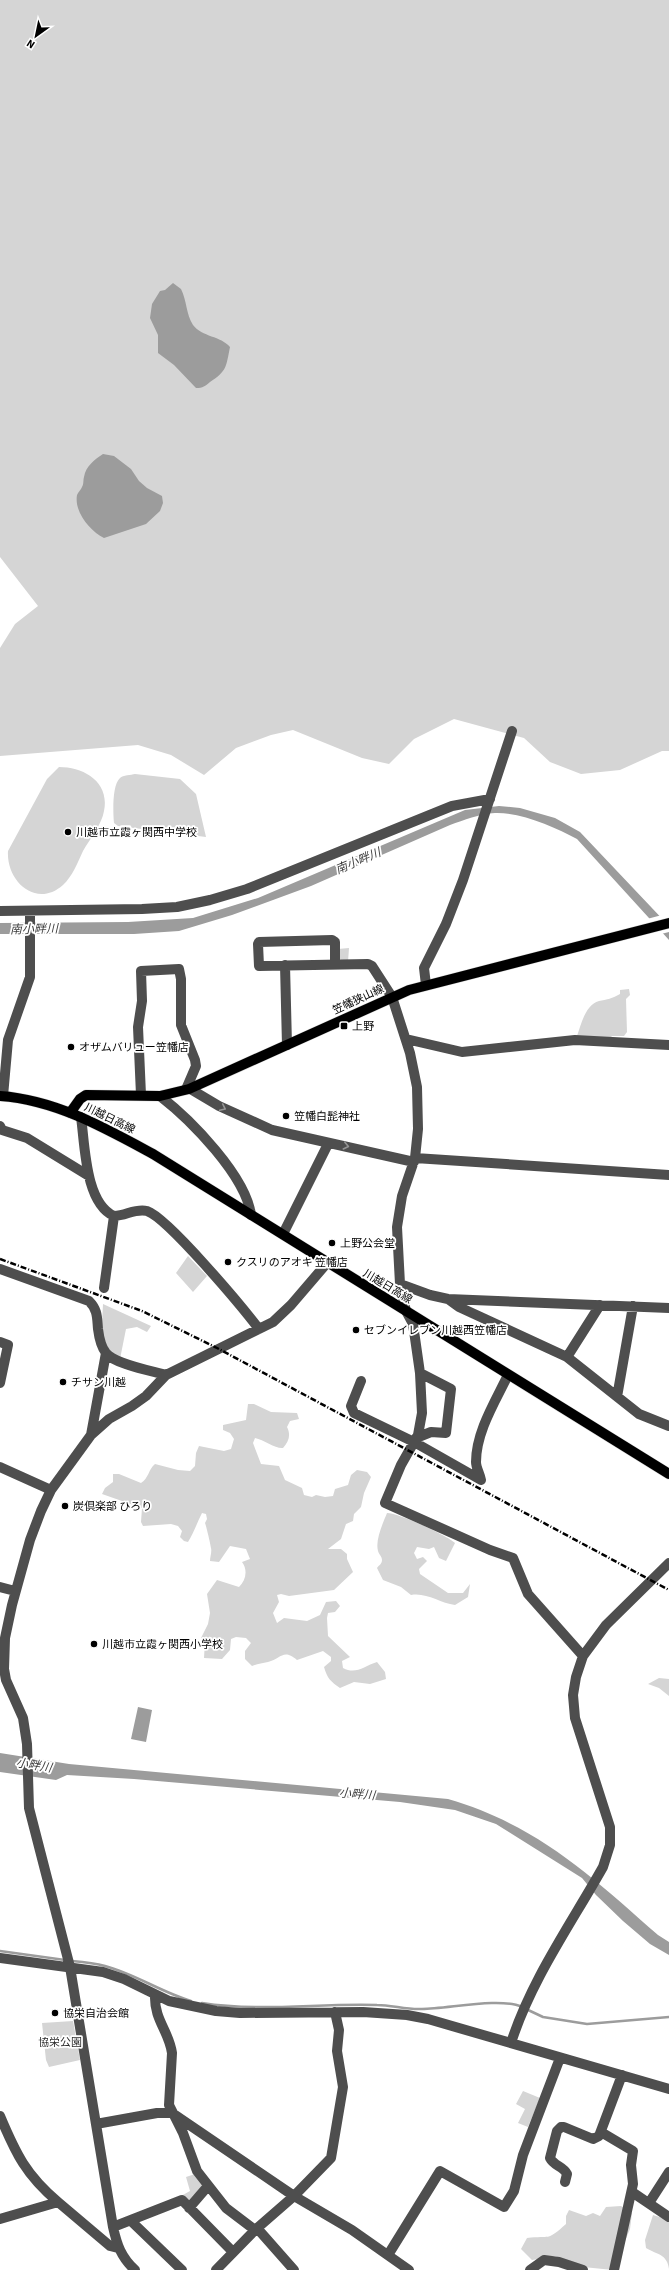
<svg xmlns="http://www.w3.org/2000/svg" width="669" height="2270" font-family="'Source Sans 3','Noto Sans JP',sans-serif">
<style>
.green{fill:#d5d5d5}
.water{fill:#9c9c9c}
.pier{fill:#fff}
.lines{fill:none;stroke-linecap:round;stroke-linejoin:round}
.stream{stroke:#9c9c9c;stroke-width:2.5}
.major-casing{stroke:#dbdbdb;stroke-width:11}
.minor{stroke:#4e4e4e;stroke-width:10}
.major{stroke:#000;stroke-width:10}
.rail{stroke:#000;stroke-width:2.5;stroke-dasharray:6 2 1 2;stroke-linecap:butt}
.oneway{stroke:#959595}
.poi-dot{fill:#000;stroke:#fff;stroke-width:1.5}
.labels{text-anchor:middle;stroke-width:3.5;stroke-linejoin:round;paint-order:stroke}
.poi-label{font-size:11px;fill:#000;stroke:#fff;text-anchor:start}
.street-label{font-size:11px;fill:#000;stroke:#fff}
.park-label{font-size:11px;fill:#2c2c2c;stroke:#fff}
.water-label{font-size:12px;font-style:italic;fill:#3d3d3d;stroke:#fff}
</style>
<rect width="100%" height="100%" fill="#fff"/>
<path class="green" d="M 0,0 L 669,0 L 669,751 L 662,751 L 620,770 L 581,774 L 550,762 L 524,738 L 454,719 L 414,739 L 389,764 L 362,758 L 293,730 L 271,735 L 236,748 L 204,775 L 171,755 L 138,745 L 0,756 L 0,648 L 15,624 L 38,606 L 0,557 Z
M 59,767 C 84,767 110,782 104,811 C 102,824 90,839 83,851 C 78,862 72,877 63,885 C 36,909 6,881 8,851 L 47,779 Z
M 135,774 L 180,779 L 196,794 L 206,837 L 118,826 L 114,823 C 113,813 112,785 120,778 C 123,775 131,775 135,774 Z
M 349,948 L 348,962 L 338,959 L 338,949 Z
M 629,989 L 630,995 L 626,999 L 627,1032 L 624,1036 L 612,1036 L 610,1038 L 577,1036 C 581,1025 585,1005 599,1001 C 606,1000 613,998 620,994 L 620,990 Z
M 188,1256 L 207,1276 L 193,1292 L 176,1273 Z
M 103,1304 L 151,1326 L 147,1332 L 137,1327 L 126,1329 L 120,1359 C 98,1344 102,1328 103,1304 Z
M 248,1404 L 254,1404 L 271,1412 L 297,1413 L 299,1419 L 290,1421 L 287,1427 C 291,1435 289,1441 283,1448 C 276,1449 264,1440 255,1438 L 253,1443 L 261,1464 L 279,1466 L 285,1480 L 302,1488 L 304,1495 L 312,1497 L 316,1495 L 325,1497 L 333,1496 L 335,1489 L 348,1485 L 351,1475 L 357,1470 L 367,1472 L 371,1477 L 364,1493 L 361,1507 L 354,1514 L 353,1521 L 346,1524 L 341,1539 L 328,1549 L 341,1549 L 347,1554 L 347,1559 L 353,1572 L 334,1590 L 289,1596 L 281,1594 L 277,1595 L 279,1602 L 273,1613 L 277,1623 L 284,1618 L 307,1621 L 320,1615 L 326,1602 L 336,1601 L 340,1606 L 335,1612 L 328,1613 L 327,1618 L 328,1636 L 350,1657 L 342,1661 L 343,1668 C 356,1675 364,1666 377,1662 L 385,1672 L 386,1679 L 370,1684 L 354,1682 L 340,1688 C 331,1682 327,1678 324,1667 L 331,1661 L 331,1657 L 323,1651 L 297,1660 C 283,1648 281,1659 268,1662 C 262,1663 257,1664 252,1666 L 245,1659 L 245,1651 L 251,1643 L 246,1638 L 236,1637 L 231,1639 L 230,1650 L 222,1659 L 204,1658 L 205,1641 L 201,1638 L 208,1624 L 210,1613 L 207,1594 L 217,1580 L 239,1587 C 246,1580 248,1570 242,1562 L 250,1559 L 246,1549 L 230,1546 L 219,1562 L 210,1561 C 210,1557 212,1552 211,1548 C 211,1546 206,1525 205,1523 L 207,1519 L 206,1514 L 202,1513 C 197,1523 194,1532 188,1542 L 184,1541 L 180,1537 L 182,1531 L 178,1526 L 171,1524 L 143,1526 L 141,1522 L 142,1508 L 102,1494 L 105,1488 L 113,1482 L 113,1474 L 119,1474 L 141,1483 C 149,1478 148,1470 155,1464 L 178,1470 L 190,1471 L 195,1466 L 196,1453 L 199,1446 L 224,1451 L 231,1449 L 234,1439 L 230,1433 L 223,1430 L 223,1425 L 246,1420 Z
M 387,1513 C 399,1513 448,1536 455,1543 L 446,1561 L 439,1558 L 434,1547 L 429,1549 L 417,1547 L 414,1553 L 417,1559 L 423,1557 L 427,1561 L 419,1569 L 420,1574 L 448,1593 L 463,1593 L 470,1584 L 468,1597 L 455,1605 C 440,1603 426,1592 411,1595 L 401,1587 L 383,1580 L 377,1568 C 379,1565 382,1564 382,1560 C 382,1556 379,1555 378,1551 C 375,1540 383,1523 387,1513 Z
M 659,1678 L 669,1679 L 669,1696 L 659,1688 L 648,1684 Z
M 73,2021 L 80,2060 L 49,2067 L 46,2060 L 42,2023 Z
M 523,2091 L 540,2098 L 528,2127 L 518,2123 L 525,2109 L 516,2104 Z
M 195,2174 L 203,2183 L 203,2188 L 191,2201 L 181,2196 L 190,2191 L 186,2177 Z
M 621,2206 L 632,2213 L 630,2229 L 613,2270 L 583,2267 L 555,2256 L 532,2260 L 521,2249 L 527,2238 C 551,2235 546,2242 566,2224 L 566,2216 L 569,2210 L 586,2216 L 593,2213 L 600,2216 L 606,2207 Z
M 653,2215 L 669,2220 L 669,2269 C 667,2254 658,2255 646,2248 L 645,2240 Z"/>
<path class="water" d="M 173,283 L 181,289 C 187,301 186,314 193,325 C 202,337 221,336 230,347 C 226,367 227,371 210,382 C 205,386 203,388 196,388 L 174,365 L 158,353 L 158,335 L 150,318 L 152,304 L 160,291 L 165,290 Z
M 103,454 L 114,456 L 131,469 L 139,481 L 147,488 L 162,496 L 163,503 L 160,511 L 146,524 L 104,538 C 90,531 74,512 77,495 C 78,492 81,490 82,487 C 84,484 83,480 84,477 C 86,466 94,460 103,454 Z
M 499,806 L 520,808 L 555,818 L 580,832 L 669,926 L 669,940 L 577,839 C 555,827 520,812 495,813 C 479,814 464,820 450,825 L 311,886 L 232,915 L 179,931 L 134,934 L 0,934 L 0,923 L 128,922 L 193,918 L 258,898 L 465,810 Z
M 138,1707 L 152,1710 L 146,1742 L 131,1739 Z
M 0,1753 L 69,1764 L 448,1799 C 537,1825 590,1875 658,1935 L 669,1942 L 669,1955 L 650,1944 L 623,1921 L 596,1895 L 582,1878 L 496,1824 L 455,1810 L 400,1802 L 134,1779 L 67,1775 L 56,1780 L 0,1772 Z"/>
<path class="pier" d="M 662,915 L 669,923 L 669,932 L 661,934 L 647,919 Z"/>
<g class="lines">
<path class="stream" d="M 0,1951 L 65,1960
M 72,1961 C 83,1962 94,1963 105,1966 C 135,1974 161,1992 191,2001
M 202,2003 C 259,2012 319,2003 377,2005 C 392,2005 407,2010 422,2009 C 448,2009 500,1997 522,2007
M 526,2009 L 543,2017 L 587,2024 L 669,2017"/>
<defs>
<path id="major" d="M 0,1096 C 56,1100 105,1128 153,1154 L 669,1474
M 70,1113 L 80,1099 L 86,1095 L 160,1096 L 189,1089 L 409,990 L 669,923"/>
</defs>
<use href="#major" class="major-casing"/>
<path class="minor" d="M 0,911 L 142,909 L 177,907 L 210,900 L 247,889 L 452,806 L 490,799
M 335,964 L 335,942 L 332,940 L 259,942 L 258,944 L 259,966 L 368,964 L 372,966 L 392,997 L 410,1053 L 417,1087 L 418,1129 L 415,1158 L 402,1196 L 397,1227 L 400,1284 L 406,1311 L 413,1324 L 420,1373 L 422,1413 L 418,1435 L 401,1465 L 385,1503 L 490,1550 L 513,1558 L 528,1594 L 583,1656
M 285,965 L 287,1045
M 426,985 L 424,968 L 446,924 L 463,880 L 512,731
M 406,1039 L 462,1052 L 575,1040 L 669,1045
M 141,1095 L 138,1027 L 142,1001 L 141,971 L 179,969 L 181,979 L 181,1025 L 195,1060 L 196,1066 L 187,1087 L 219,1106 L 272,1130 L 414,1162
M 3,1096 L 8,1040 L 30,977 L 30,912
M 160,1096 C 191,1120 246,1176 251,1215
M 81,1117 C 85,1145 85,1203 114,1216 C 126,1216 135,1208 147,1211 C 168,1218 243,1308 259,1329
M 0,1126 L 2,1130 L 27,1138 L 89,1176
M 415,1158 L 669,1175
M 283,1234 L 328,1144
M 0,1269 L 89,1301 C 98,1310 97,1318 98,1329 C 99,1337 101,1347 106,1353 C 114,1364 152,1371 166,1375
M 400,1284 L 430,1295 L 448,1299 L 669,1308
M 104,1288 L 114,1216
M 448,1299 L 459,1307 L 567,1357 L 639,1414 L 669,1426
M 0,1342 L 8,1345 L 0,1383
M 567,1357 L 600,1305
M 361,1381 L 351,1406 L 354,1413 L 414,1442 L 481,1480 C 480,1474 476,1468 476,1462 C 476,1432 495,1402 508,1375
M 617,1397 L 633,1306
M 91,1435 L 106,1353
M 416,1438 L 431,1432 L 446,1433 L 451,1389 L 420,1373
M 0,1467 L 51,1490
M 0,1587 L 15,1591
M 0,1958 L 103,1972 L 124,1979 L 169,2001 L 216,2011 L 240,2013 L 363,2012 L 407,2015 L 428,2019 L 669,2089
M 155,1995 C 154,2020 169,2031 172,2053 L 169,2105 L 183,2133 L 197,2171 L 226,2208 L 255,2230
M 511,2043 C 531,1980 571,1924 603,1867 L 610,1845 L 610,1827 L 575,1718 L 573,1695 L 576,1677 L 583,1656 L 606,1625 L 669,1563
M 0,2116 C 16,2154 26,2175 58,2202
M 96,2124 L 157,2113 L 172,2113 L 294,2196 L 352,2230 L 409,2270
M 601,2132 L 633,2151 L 631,2165 L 633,2184 L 614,2270
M 565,2182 L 567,2174 C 563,2166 554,2166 550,2158 L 557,2131 L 561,2127 L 564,2127 L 593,2139 L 599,2136 L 622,2075
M 632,2192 L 669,2217
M 649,2203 L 669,2172
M 189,2208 L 208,2186
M 0,2219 L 58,2202 L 110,2246 L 118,2248
M 131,2221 L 182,2270
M 113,2227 L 182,2200 L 233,2252
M 257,2228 L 294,2270
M 388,2255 L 440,2171 L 504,2207 L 514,2191 L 523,2155 L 560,2058
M 135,2270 C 121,2257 117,2245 113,2227 L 70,1967 L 29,1808 L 27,1744 L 23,1718 L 6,1680 L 4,1669 L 5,1638 L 12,1605 L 30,1540 L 41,1511 L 51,1490 L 91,1435 L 109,1419 L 132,1406 L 146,1396 L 166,1375 L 273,1322 L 291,1305 L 327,1263
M 216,2270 L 255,2230 L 294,2196 L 331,2158 L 343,2087 L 337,2051 L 339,2030 L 335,2012
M 530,2270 L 544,2260 L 559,2262 L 583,2270"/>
<use href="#major" class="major"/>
<path class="rail" d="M 0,1259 L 142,1311 L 217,1348 L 669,1590"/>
</g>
<defs><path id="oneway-chevron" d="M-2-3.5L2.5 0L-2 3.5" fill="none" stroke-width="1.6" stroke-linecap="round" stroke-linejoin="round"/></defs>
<g class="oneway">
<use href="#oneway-chevron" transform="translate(223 1108) rotate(25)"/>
<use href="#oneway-chevron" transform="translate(346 1146) rotate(13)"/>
</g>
<g class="poi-dot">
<circle cx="68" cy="832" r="4"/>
<rect x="340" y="1022" width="8" height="8" rx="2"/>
<circle cx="71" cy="1047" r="4"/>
<circle cx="286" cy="1116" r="4"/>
<circle cx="332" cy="1243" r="4"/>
<circle cx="228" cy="1262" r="4"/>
<circle cx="356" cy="1330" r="4"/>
<circle cx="63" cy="1382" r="4"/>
<circle cx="65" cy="1506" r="4"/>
<circle cx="94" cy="1644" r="4"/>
<circle cx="55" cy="2013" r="4"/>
</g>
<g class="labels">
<g class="poi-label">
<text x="76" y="836">川越市立霞ヶ関西中学校</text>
<text x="352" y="1030">上野</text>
<text x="79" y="1051">オザムバリュー笠幡店</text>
<text x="294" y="1120">笠幡白髭神社</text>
<text x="340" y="1247">上野公会堂</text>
<text x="236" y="1266">クスリのアオキ 笠幡店</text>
<text x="364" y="1334">セブンイレブン川越西笠幡店</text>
<text x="71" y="1386">チサン川越</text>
<text x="73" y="1510">炭倶楽部 ひろり</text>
<text x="102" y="1648">川越市立霞ヶ関西小学校</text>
<text x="63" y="2017">協栄自治会館</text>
</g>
<g class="street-label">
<text transform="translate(358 999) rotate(-25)" y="4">笠幡狭山線</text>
<text transform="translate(110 1118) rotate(26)" y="4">川越日高線</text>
<text transform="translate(388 1286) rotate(31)" y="4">川越日高線</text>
</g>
<g class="park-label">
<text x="60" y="2046">協栄公園</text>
</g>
<g class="water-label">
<text transform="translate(358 861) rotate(-23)" y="4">南小畔川</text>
<text transform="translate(34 929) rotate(-1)" y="4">南小畔川</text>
<text transform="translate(34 1765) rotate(9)" y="4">小畔川</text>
<text transform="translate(357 1794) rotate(5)" y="4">小畔川</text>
</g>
</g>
<g transform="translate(36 36) rotate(213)" stroke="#ffffff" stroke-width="3" paint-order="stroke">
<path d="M0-3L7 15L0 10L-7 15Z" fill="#000000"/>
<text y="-6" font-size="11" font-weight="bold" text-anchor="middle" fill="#000000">N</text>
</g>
</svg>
